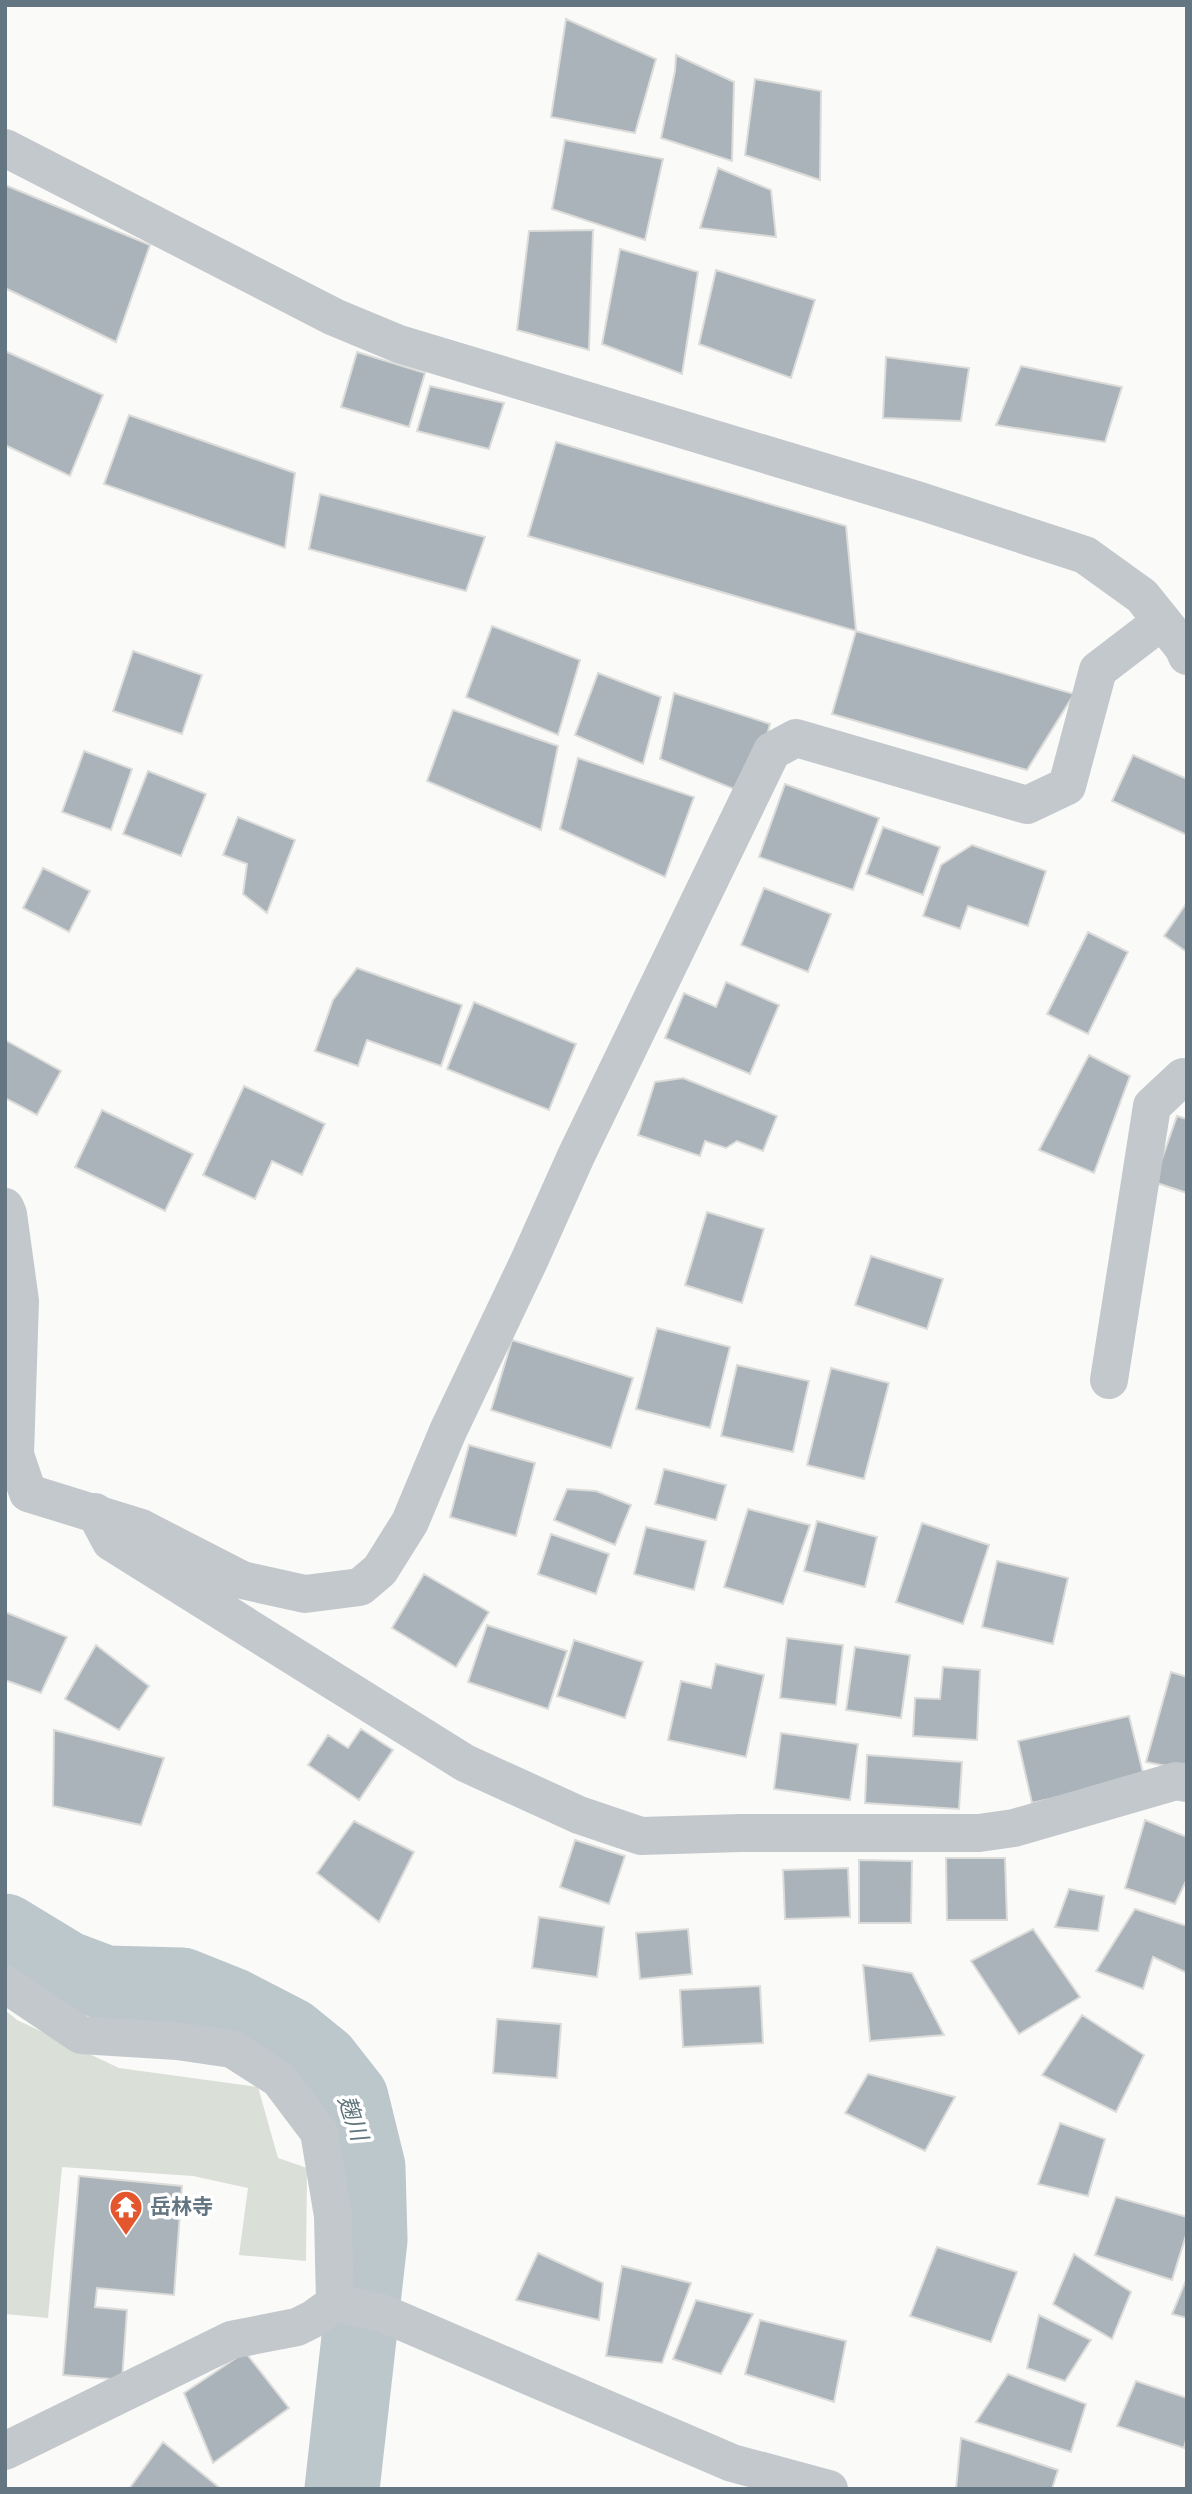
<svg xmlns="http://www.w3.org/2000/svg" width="1192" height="2494" font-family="Inter,'Noto Sans JP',sans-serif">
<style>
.green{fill:#dadfd7}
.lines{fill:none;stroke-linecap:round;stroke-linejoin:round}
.river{stroke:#bbc7cb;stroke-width:75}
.building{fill:#aab3b9;stroke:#dcdcda;stroke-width:2}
.minor{stroke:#c3c8cc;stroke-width:38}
.labels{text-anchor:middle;stroke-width:7;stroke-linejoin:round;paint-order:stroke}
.poi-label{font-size:21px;font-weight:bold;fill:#657683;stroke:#fff;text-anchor:start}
.water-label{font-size:23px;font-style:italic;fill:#60757c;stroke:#fff}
</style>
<rect width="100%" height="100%" fill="#fafaf8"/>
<path class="green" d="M 5,2010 L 17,2020 L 119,2068 L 258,2087 L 278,2158 L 307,2168 L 306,2261 L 239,2255 L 248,2188 L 193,2176 L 62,2167 L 48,2318 L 5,2314 Z"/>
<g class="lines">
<path class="river" d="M 5,1931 L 66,1968 L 106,1983 L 182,1985 L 232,2005 L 290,2035 L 322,2061 L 351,2098 L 368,2167 L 370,2240 L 342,2489"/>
</g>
<path class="building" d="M 566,19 L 656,59 L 635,133 L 551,117 Z
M 676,55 L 734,82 L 732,161 L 661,138 L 675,71 Z
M 755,79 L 821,91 L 820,180 L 745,155 Z
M 565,140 L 663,159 L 645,240 L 552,209 Z
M 718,168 L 771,190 L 776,237 L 700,228 Z
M 5,185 L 150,245 L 116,342 L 5,288 Z
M 593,230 L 589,350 L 517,330 L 529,231 Z
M 620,249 L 698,272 L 682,374 L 602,344 Z
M 716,270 L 815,300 L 791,378 L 699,344 Z
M 5,351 L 103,395 L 70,476 L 5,445 Z
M 357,352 L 425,373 L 409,427 L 341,407 Z
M 886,357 L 969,368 L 961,421 L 883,418 Z
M 1021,366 L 1122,387 L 1105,442 L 996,425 Z
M 430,386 L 504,403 L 489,449 L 417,431 Z
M 129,415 L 295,473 L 285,548 L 104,484 Z
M 556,442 L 846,526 L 856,631 L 528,536 Z
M 320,494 L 485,537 L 466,591 L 309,549 Z
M 492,626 L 580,660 L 558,735 L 466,697 Z
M 856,631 L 1074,694 L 1027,770 L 832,714 Z
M 133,651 L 202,675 L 182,734 L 113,711 Z
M 598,673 L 661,697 L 643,764 L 575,735 Z
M 674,693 L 770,724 L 751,796 L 660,759 Z
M 453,710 L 558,746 L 541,830 L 427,781 Z
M 84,751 L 132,769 L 111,830 L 62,812 Z
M 1133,755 L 1187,779 L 1187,835 L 1112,801 Z
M 578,758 L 694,797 L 665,877 L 560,829 Z
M 148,771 L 206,794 L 181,856 L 123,834 Z
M 785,784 L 879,818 L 853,890 L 759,857 Z
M 238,817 L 295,840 L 267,913 L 243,894 L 247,864 L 223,855 Z
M 883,827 L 940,847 L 923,895 L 866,874 Z
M 972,845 L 1046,871 L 1028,926 L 968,906 L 960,929 L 923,916 L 941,865 Z
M 43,868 L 90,891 L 69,932 L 23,908 Z
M 764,888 L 831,914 L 808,972 L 741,945 Z
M 1186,904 L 1187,904 L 1187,952 L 1164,936 Z
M 1088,932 L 1128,952 L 1088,1034 L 1047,1014 Z
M 357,968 L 462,1005 L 441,1066 L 367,1040 L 358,1066 L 315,1051 L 333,1000 Z
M 726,982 L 779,1005 L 750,1074 L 665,1038 L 684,993 L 716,1007 Z
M 474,1002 L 576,1044 L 549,1110 L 447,1069 Z
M 5,1040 L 61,1071 L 37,1115 L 5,1098 Z
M 1089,1055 L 1130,1076 L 1094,1173 L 1039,1150 Z
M 683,1078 L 777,1116 L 763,1151 L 737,1141 L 726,1148 L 705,1141 L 700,1156 L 638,1135 L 655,1082 Z
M 244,1086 L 325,1124 L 302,1175 L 272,1161 L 255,1199 L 203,1175 Z
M 102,1110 L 193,1154 L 165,1211 L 75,1167 Z
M 1177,1116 L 1187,1119 L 1187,1193 L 1154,1182 Z
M 707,1212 L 764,1229 L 742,1303 L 685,1285 Z
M 871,1256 L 943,1279 L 927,1329 L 855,1305 Z
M 657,1328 L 730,1347 L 710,1428 L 636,1409 Z
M 512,1340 L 633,1378 L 611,1448 L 491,1410 Z
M 737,1365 L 809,1381 L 793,1452 L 721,1436 Z
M 831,1368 L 889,1383 L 864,1479 L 807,1465 Z
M 469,1445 L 535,1463 L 516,1536 L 450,1517 Z
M 664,1469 L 726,1485 L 716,1520 L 655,1504 Z
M 567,1489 L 596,1491 L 631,1505 L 615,1545 L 554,1520 Z
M 748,1509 L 810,1525 L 783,1604 L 724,1587 Z
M 817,1521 L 877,1537 L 865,1587 L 804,1571 Z
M 922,1523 L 989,1545 L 963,1624 L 896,1602 Z
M 646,1527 L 706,1541 L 694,1590 L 634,1574 Z
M 551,1534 L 609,1554 L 596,1594 L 538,1574 Z
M 997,1561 L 1068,1578 L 1053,1644 L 982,1627 Z
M 424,1574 L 489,1612 L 456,1667 L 392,1628 Z
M 5,1612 L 67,1637 L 41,1693 L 5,1680 Z
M 487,1625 L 567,1651 L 548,1709 L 468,1682 Z
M 787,1638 L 843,1645 L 836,1705 L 780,1698 Z
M 574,1640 L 643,1662 L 625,1718 L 557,1696 Z
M 96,1645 L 149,1686 L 119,1730 L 65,1699 Z
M 855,1647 L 910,1655 L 901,1718 L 846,1710 Z
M 716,1664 L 764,1675 L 746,1757 L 668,1740 L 681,1681 L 711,1688 Z
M 943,1667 L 980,1670 L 977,1740 L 913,1736 L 915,1698 L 940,1699 Z
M 1171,1672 L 1187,1677 L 1187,1770 L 1146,1762 Z
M 1129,1716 L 1144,1777 L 1032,1803 L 1018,1741 Z
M 361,1729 L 393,1750 L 359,1800 L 308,1765 L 328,1735 L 348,1748 Z
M 54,1730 L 164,1758 L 141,1825 L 53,1806 Z
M 781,1733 L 858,1744 L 850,1800 L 774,1789 Z
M 867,1755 L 962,1762 L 959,1809 L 865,1803 Z
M 1145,1820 L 1187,1837 L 1187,1879 L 1175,1904 L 1125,1888 Z
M 354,1821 L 414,1852 L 379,1922 L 317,1873 Z
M 575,1840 L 625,1856 L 609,1904 L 560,1887 Z
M 946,1858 L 1005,1858 L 1007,1920 L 947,1920 Z
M 859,1860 L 912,1861 L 911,1923 L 859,1923 Z
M 848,1868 L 850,1917 L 785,1919 L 783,1870 Z
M 1069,1889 L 1104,1896 L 1098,1931 L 1055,1927 Z
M 1135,1909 L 1187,1926 L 1187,1973 L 1153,1957 L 1143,1989 L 1096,1971 Z
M 539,1917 L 604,1927 L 597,1977 L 532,1968 Z
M 688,1929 L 692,1974 L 640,1979 L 636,1933 Z
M 1033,1929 L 1080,1997 L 1019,2034 L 971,1961 Z
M 863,1965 L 912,1973 L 944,2035 L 870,2041 Z
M 760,1986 L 763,2043 L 683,2047 L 680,1990 Z
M 1082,2015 L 1144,2055 L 1116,2112 L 1042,2075 Z
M 497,2019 L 561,2024 L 557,2078 L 493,2073 Z
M 868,2074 L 955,2097 L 925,2151 L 845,2113 Z
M 1060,2123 L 1105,2139 L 1088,2196 L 1038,2184 Z
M 79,2176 L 182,2186 L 174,2295 L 97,2288 L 95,2307 L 127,2310 L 122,2380 L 63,2375 Z
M 1116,2197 L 1187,2217 L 1187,2232 L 1172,2280 L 1095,2255 Z
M 937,2247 L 1017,2272 L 991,2342 L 910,2316 Z
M 538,2253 L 603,2283 L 599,2320 L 516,2300 Z
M 1074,2254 L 1131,2292 L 1112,2339 L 1053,2304 Z
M 622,2266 L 691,2283 L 662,2363 L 606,2356 Z
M 1187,2278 L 1187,2318 L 1172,2314 Z
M 696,2300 L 753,2314 L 721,2374 L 673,2359 Z
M 1039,2315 L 1091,2340 L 1065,2381 L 1027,2368 Z
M 760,2320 L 846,2341 L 834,2402 L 745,2374 Z
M 245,2352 L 289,2408 L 213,2463 L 184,2393 Z
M 1008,2374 L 1086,2404 L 1071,2452 L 976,2422 Z
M 1136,2381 L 1187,2398 L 1187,2436 L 1184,2448 L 1117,2426 Z
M 961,2438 L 1058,2470 L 1052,2489 L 956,2489 Z
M 163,2442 L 221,2489 L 129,2489 Z"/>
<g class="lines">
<path class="minor" d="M 5,148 L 334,317 L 399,344 L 920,501 L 1085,555 L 1142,596 L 1183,647 L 1187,656
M 5,1207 L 8,1214 L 20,1301 L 15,1455 L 28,1493
M 1109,1380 L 1152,1106 L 1183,1077 L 1187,1079
M 28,1493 L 141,1528 L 242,1580 L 305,1594 L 360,1587 L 380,1570 L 410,1522 L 448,1431 L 529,1261 L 576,1156 L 772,751 L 796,738 L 1027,805 L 1067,786 L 1098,670 L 1162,621
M 95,1512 L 111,1542 L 465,1763 L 579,1815 L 641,1836 L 741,1833 L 979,1833 L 1014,1828 L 1176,1781 L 1187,1783
M 5,1984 L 81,2035 L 177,2041 L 232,2049 L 279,2079 L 319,2132 L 333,2216 L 335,2303
M 335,2303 L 382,2313 L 732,2463 L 829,2489
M 5,2451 L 231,2340 L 297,2327 L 313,2319 L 335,2303"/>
</g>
<defs>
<symbol id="temple-pin" viewBox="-11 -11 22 30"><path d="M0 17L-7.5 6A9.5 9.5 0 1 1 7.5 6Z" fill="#e4572e" stroke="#fff"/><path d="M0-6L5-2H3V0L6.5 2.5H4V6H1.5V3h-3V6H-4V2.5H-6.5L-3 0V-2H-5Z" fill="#fff"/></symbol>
</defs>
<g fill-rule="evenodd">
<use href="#temple-pin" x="107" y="2188" width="38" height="52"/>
</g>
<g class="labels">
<g class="poi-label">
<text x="150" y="2214">岳林寺</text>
</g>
<g class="water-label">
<text transform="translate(353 2118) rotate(71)" y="8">麹川</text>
</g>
</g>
<rect width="1192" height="2494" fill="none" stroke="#657683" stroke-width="14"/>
</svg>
